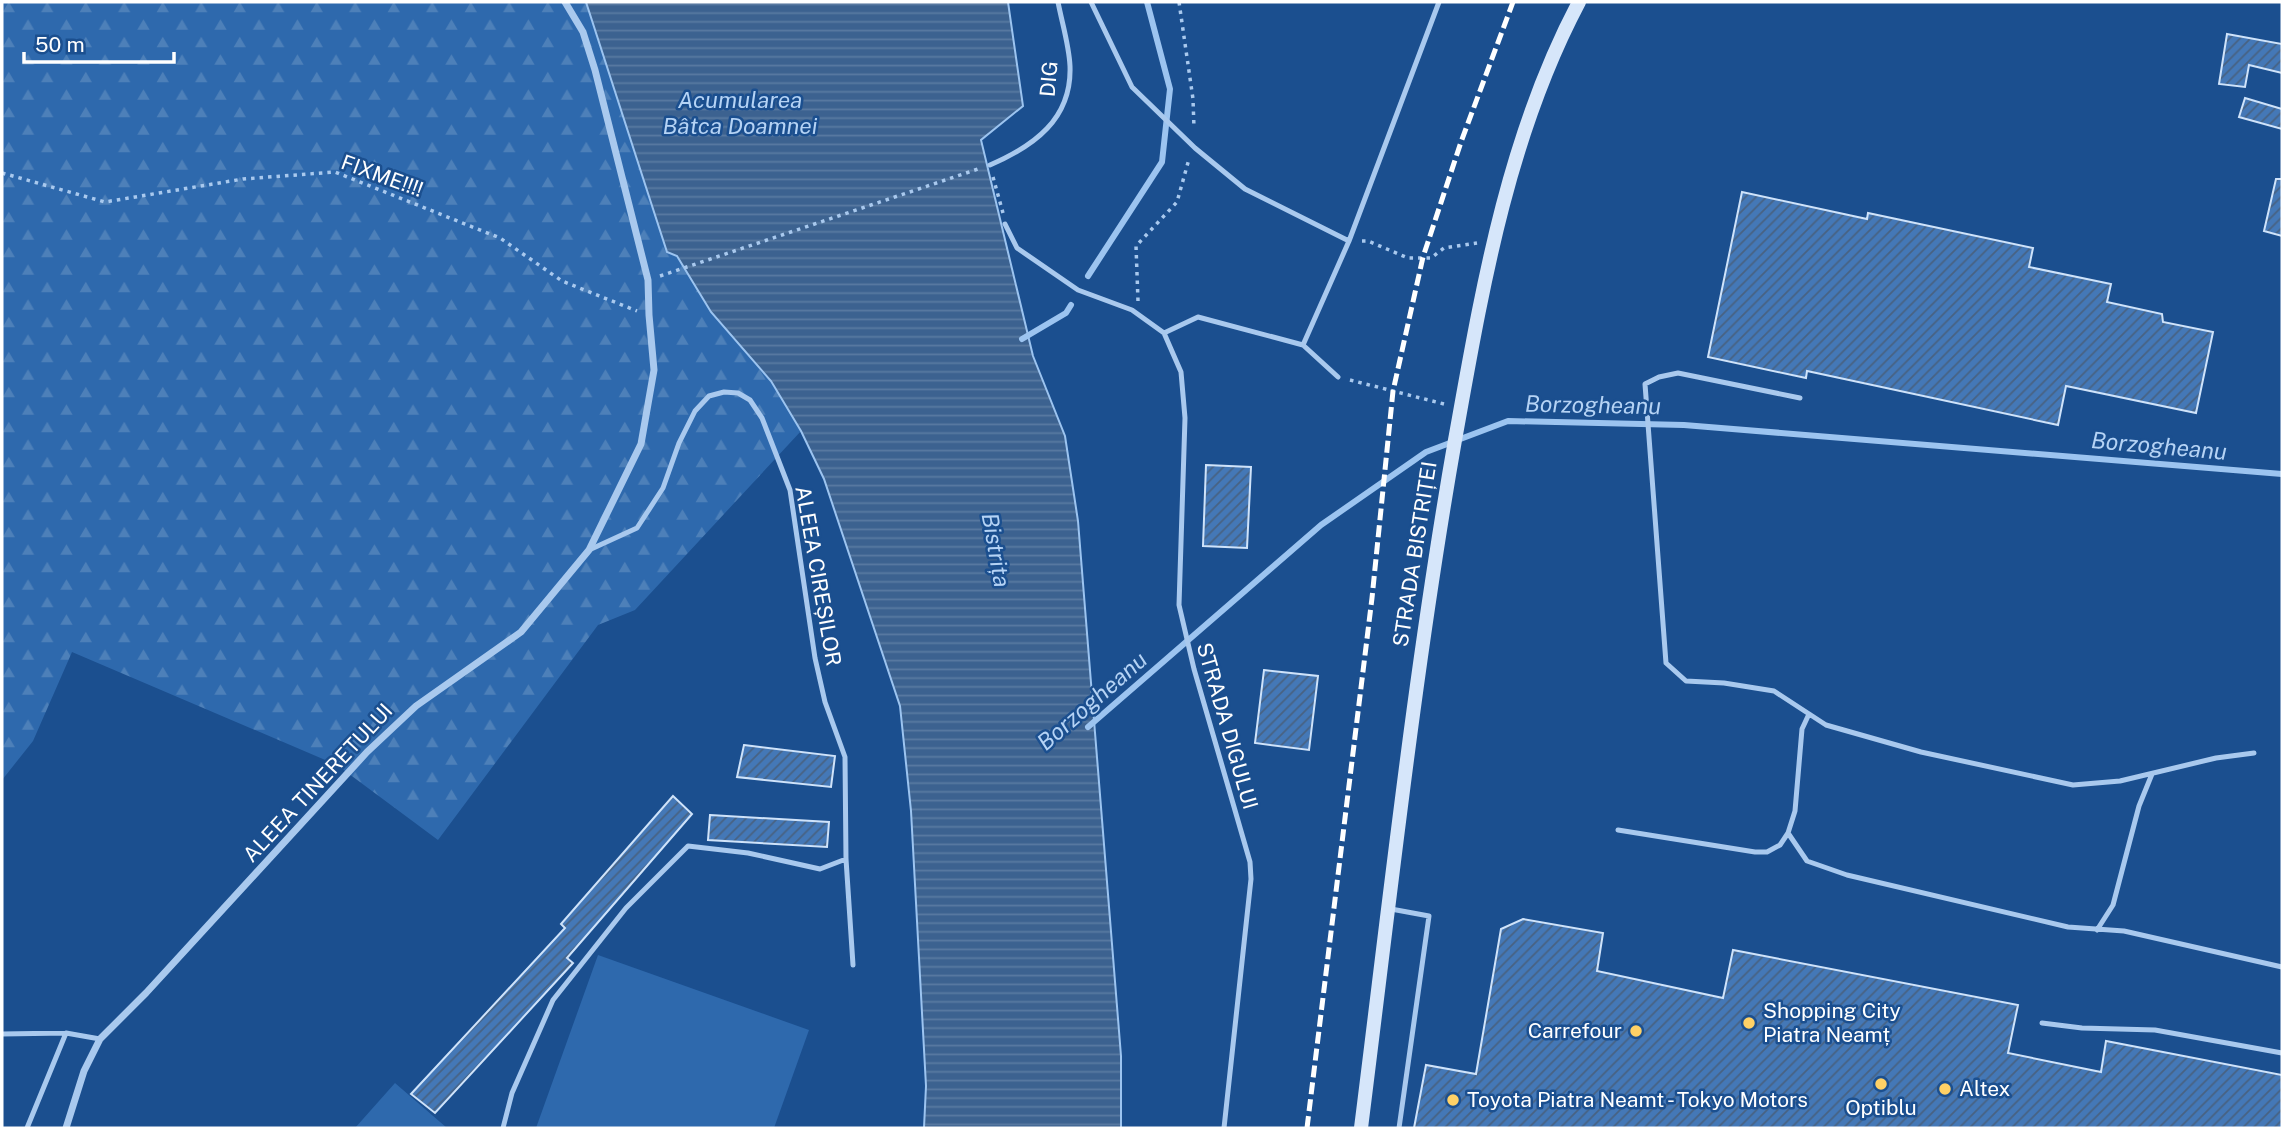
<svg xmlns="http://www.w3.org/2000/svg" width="2284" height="1130" font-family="'Public Sans',sans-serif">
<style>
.forest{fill:url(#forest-firs)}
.park{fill:#2e69ad}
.water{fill:url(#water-rules);stroke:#9cc4f0;stroke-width:2}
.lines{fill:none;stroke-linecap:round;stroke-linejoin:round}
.stream{stroke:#9cc4f0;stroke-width:6}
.building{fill:url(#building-hatch);stroke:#cfe3fa;stroke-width:2}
.path{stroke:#a9c9ee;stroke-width:3.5;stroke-dasharray:3.5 5;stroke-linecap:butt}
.lane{stroke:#a9c9ee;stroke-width:5}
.street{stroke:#a9c9ee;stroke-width:7}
.secondary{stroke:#d6e6fa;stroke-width:14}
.rail{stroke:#fff;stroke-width:5;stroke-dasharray:12 5;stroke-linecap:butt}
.poi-dot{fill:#ffd166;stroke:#1b4f8f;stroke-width:2.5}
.labels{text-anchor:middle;stroke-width:5;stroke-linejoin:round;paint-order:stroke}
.street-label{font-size:21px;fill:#fff;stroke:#1b4f8f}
.poi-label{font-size:21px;fill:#fff;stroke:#1b4f8f;text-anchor:start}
.water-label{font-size:23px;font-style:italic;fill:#b5d3f5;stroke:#1b4f8f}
</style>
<defs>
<pattern id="forest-firs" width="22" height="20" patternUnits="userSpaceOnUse" patternTransform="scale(1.75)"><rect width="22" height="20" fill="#2e69ad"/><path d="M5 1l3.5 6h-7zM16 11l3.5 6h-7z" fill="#4d80b9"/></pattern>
<pattern id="water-rules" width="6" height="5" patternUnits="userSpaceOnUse" patternTransform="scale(1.75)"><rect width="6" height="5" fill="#3c6290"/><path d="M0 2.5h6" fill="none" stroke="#597aa1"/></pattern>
<pattern id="building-hatch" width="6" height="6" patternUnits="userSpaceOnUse" patternTransform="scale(1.75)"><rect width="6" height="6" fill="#4478b7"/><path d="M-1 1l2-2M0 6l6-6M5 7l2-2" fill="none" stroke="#486282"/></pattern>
</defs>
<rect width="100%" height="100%" fill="#1b4f8f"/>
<path class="forest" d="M 2,2 L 585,2 L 596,21 L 678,257 L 711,312 L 771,381 L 801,431 L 635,610 L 598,625 L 438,840 L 337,765 L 72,652 L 33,741 L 2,780 Z"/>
<path class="park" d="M 598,955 L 809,1030 L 774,1128 L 536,1128 Z
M 395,1083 L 447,1128 L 355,1128 Z"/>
<path class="water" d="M 586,2 L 1008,2 L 1023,106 L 981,140 L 1033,356 L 1065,436 L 1078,521 L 1121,1056 L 1121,1128 L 924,1128 L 926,1086 L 911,811 L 900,706 L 824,479 L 801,431 L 771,381 L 711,312 L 677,256 L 667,252 Z"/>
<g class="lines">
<path class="stream" d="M 1088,276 L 1162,162 L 1170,89 L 1147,2
M 1022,339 L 1066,313 L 1071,305
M 1088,727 L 1321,525 L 1426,452 L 1508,421 L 1684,425 L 2282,474"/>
</g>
<path class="building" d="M 2227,34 L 2282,44 L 2282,73 L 2249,65 L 2245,87 L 2219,84 Z
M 2245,98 L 2282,109 L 2282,129 L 2239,117 Z
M 2276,179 L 2282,179 L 2282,236 L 2264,231 Z
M 1742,192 L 1867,219 L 1868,213 L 2033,248 L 2029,267 L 2111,284 L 2107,302 L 2162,314 L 2163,322 L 2213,332 L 2196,413 L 2066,386 L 2058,425 L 1807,371 L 1806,378 L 1708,357 Z
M 1206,465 L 1251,467 L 1247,548 L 1203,546 Z
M 1264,670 L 1318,676 L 1309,750 L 1255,743 Z
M 744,745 L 835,756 L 831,787 L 737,777 Z
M 673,796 L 692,814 L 567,958 L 573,963 L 435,1113 L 411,1094 L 565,928 L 561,924 Z
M 710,815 L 829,822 L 827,847 L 708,840 Z
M 1523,919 L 1603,933 L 1597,971 L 1723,998 L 1733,950 L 2018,1005 L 2008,1053 L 2101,1072 L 2106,1041 L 2282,1075 L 2282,1128 L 1414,1128 L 1426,1065 L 1476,1074 L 1501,929 Z"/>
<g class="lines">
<path class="path" d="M 1179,2 L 1193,99 L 1194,128
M 2,173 L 105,202 L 243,179 L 335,172 L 500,238 L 562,281 L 637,311
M 993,177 L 1003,213
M 1362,241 L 1368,241 L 1408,258 L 1431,258 L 1444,248 L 1477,243
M 660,276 L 978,169
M 1138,301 L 1136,246 L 1177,202 L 1189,159
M 1350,380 L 1444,404"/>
<path class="lane" d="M 1091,2 L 1132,87 L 1195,148 L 1245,189 L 1349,241 L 1303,345
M 990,165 C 1034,146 1072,119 1070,66 C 1069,45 1062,23 1058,2
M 1005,224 L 1017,248 L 1078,290 L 1132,310 L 1164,333 L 1198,317 L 1303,345 L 1338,377
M 1349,241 L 1439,2
M 1164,333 L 1181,372 L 1185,418 L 1179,605 L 1194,669 L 1250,862 L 1251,879 L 1224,1128
M 1800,398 L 1678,373 L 1659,377 L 1645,384 L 1666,663 L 1686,681 L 1724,683 L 1774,691 L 1826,725 L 1921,752 L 2073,785 L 2120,781 L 2216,758 L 2254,753
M 589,550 L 637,528 L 663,488 L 679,443 L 695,411 L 709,396 L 724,392 L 738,393 L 750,400 L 762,418 L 790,490 L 815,658 L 825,702 L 845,757 L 846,859 L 853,965
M 1618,830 L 1755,852 L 1767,852 L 1780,845 L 1788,833 L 1795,811 L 1802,729 L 1809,714
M 1788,833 L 1807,861 L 1847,875 L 2068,927 L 2124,931 L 2282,967
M 1391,909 L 1429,916 L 1399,1128
M 2097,930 L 2113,905 L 2139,806 L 2152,774
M 2042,1023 L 2082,1028 L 2155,1030 L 2282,1053
M 2,1034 L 66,1033
M 27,1128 L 66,1033 L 100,1039
M 503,1128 L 512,1093 L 553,1000 L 626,908 L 688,846 L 748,853 L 820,869 L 846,859"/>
<path class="street" d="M 66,1128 L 84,1071 L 100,1039 L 146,993 L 367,752 L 416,706 L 521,632 L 589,550 L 641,444 L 654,370 L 649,315 L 648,280 L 595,70 L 583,32 L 565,2"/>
<path class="secondary" d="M 1361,1128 C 1390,898 1415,668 1455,440 C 1482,290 1507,138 1579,2"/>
<path class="rail" d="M 1307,1128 L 1372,598 L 1393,391 L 1423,257 L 1461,142 L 1513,2"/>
</g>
<g class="poi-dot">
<circle cx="1749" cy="1023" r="7"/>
<circle cx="1636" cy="1031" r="7"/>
<circle cx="1881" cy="1084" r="7"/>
<circle cx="1945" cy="1089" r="7"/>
<circle cx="1453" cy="1100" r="7"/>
</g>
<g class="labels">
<g class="street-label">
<text transform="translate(1049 79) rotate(-85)" y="7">DIG</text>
<text transform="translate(382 176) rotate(20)" y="7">FIXME!!!!</text>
<text transform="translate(1415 554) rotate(-81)" y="7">STRADA BISTRIȚEI</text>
<text transform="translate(818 576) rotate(80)" y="7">ALEEA CIREȘILOR</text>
<text transform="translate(1227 726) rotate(74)" y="7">STRADA DIGULUI</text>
<text transform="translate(318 783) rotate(-47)" y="7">ALEEA TINERETULUI</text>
</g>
<g class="poi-label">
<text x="1763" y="1018">Shopping City<tspan x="1763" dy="24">Piatra Neamț</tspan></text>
<text x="1622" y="1038" text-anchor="end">Carrefour</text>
<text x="1959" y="1096">Altex</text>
<text x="1467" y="1107">Toyota Piatra Neamt - Tokyo Motors</text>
<text x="1881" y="1115" text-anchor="middle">Optiblu</text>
</g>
<g class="water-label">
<text x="740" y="108">Acumularea<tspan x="740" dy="26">Bâtca Doamnei</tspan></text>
<text transform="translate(1593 405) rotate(1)" y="8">Borzogheanu</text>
<text transform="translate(2159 446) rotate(5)" y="8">Borzogheanu</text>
<text transform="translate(996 550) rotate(80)" y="8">Bistrița</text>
<text transform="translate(1092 701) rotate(-41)" y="8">Borzogheanu</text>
</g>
</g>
<rect width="2284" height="1130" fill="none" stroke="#ffffff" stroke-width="7"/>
<path d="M24 52v10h150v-10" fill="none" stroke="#ffffff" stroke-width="3.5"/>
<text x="35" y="52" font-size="21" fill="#ffffff" stroke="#1b4f8f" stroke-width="5" paint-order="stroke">50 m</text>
</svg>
